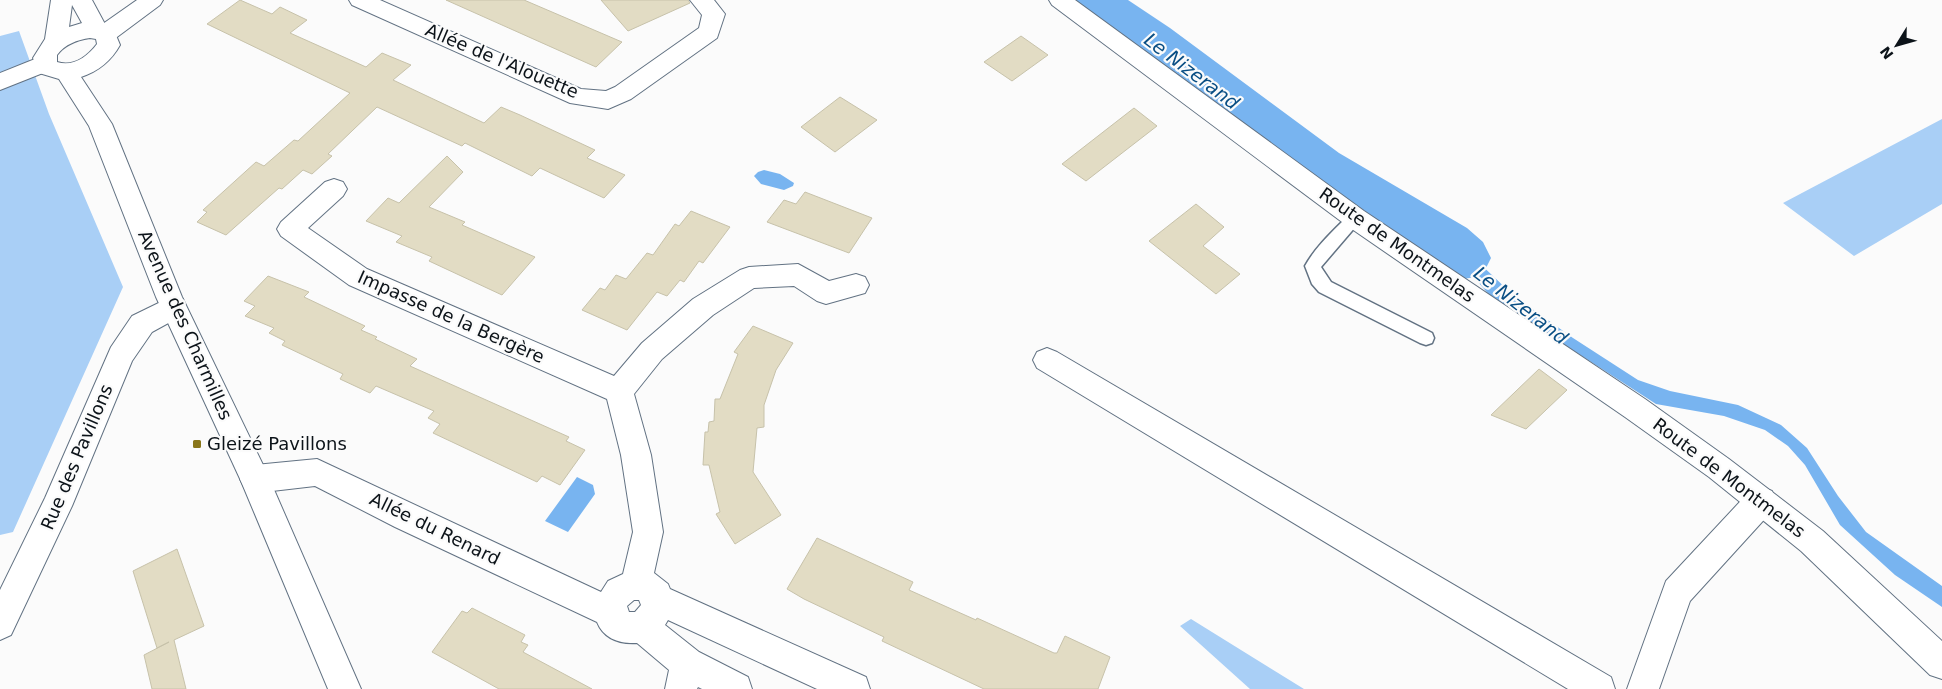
<svg xmlns="http://www.w3.org/2000/svg" width="1942" height="689" font-family="'DejaVu Sans',sans-serif">
<style>
.green{fill:#a9cff6}
.water{fill:#78b4f0}
.lines{fill:none;stroke-linecap:round;stroke-linejoin:round}
.river{fill:#78b4f0;fill-rule:evenodd}
.building{fill:#e2dcc4;stroke:#c7c2aa}
.lane-casing{stroke:#627283;stroke-width:3}
.street-casing{stroke:#627283;stroke-width:2}
.secondary-casing{stroke:#627283;stroke-width:2}
.lane{fill:#fff;fill-rule:evenodd}
.street{fill:#fff;fill-rule:evenodd}
.secondary{fill:#fff;fill-rule:evenodd}
.poi-dot{fill:#89761a;stroke:#fbfbfb;stroke-width:2}
.labels{text-anchor:middle;stroke-width:4.5;stroke-linejoin:round;paint-order:stroke}
.street-label{font-size:18px;fill:#0c1319;stroke:#fbfbfb}
.poi-label{font-size:18px;fill:#0c1319;stroke:#fbfbfb;text-anchor:start}
.water-label{font-size:19px;font-style:italic;fill:#094e84;stroke:#fbfbfb}
</style>
<rect width="100%" height="100%" fill="#fbfbfb"/>
<path class="green" d="M 19,31 L 49,114 L 123,287 L 13,532 L 0,535 L 0,36 Z
M 1942,119 L 1942,204 L 1854,256 L 1783,203 Z
M 1191,619 L 1304,689 L 1250,689 L 1180,626 Z"/>
<path class="water" d="M 1079,0 L 1095,0 L 1202,67 L 1229,88 L 1255,119 L 1343,182 L 1394,212 L 1429,225 L 1454,239 L 1513,295 L 1573,338 L 1638,380 L 1670,391 L 1738,405 L 1781,425 L 1807,448 L 1838,496 L 1866,532 L 1942,586 L 1942,607 L 1895,575 L 1840,525 L 1805,465 L 1788,446 L 1765,430 L 1724,416 L 1656,404 L 1491,297 L 1465,267 L 1445,250 L 1362,208 L 1252,128 L 1203,81 L 1163,52 Z
M 764,170 L 780,174 L 794,183 L 793,186 L 784,190 L 761,184 L 754,176 L 758,172 Z
M 577,477 L 593,485 L 595,494 L 568,532 L 545,521 Z"/>
<g class="lines">
<path class="river" d="M 1070,0 L 1128,0 L 1170,28 L 1339,153 L 1467,228 L 1483,242 L 1491,258 L 1483,274 C 1455,284 1449,279 1427,260 L 1301,181 L 1136,52 L 1077,12 Z"/>
</g>
<path class="building" d="M 240,0 L 272,14 L 280,7 L 307,20 L 290,33 L 366,67 L 382,53 L 411,65 L 393,80 L 484,123 L 501,107 L 520,115 L 595,150 L 587,158 L 625,175 L 604,198 L 540,168 L 532,176 L 465,143 L 462,146 L 377,107 L 328,154 L 332,156 L 312,174 L 303,170 L 282,189 L 279,188 L 226,235 L 197,222 L 207,212 L 203,210 L 256,162 L 264,166 L 294,140 L 298,141 L 350,93 L 207,24 Z
M 446,0 L 524,0 L 622,42 L 596,67 Z
M 601,0 L 688,0 L 690,3 L 628,31 Z
M 1021,36 L 1048,55 L 1012,81 L 984,62 Z
M 840,97 L 877,120 L 835,152 L 801,127 Z
M 1134,108 L 1157,126 L 1086,181 L 1062,164 Z
M 447,156 L 463,172 L 429,207 L 465,222 L 462,225 L 535,257 L 502,295 L 429,261 L 432,257 L 396,242 L 402,236 L 366,221 L 388,198 L 399,203 Z
M 805,192 L 872,218 L 849,253 L 767,222 L 784,200 L 796,204 Z
M 1196,204 L 1224,227 L 1203,246 L 1240,274 L 1216,294 L 1149,241 Z
M 691,211 L 730,227 L 703,263 L 699,261 L 684,282 L 680,280 L 667,296 L 657,292 L 627,330 L 582,310 L 600,288 L 605,290 L 616,275 L 626,279 L 647,253 L 653,255 L 675,224 L 679,226 Z
M 268,276 L 309,292 L 304,297 L 365,326 L 361,330 L 377,337 L 375,339 L 417,359 L 410,366 L 569,437 L 566,441 L 585,450 L 560,485 L 542,476 L 537,482 L 433,433 L 440,424 L 428,418 L 434,411 L 376,386 L 370,393 L 340,379 L 343,374 L 282,345 L 285,341 L 269,333 L 274,328 L 245,316 L 255,306 L 244,301 Z
M 753,326 L 793,343 L 776,370 L 764,405 L 764,427 L 757,428 L 753,472 L 781,515 L 735,544 L 716,514 L 720,512 L 709,465 L 703,465 L 705,432 L 708,432 L 709,422 L 714,421 L 715,399 L 720,399 L 738,354 L 734,352 Z
M 1539,369 L 1567,390 L 1526,429 L 1491,415 Z
M 817,538 L 913,582 L 909,590 L 976,620 L 977,618 L 1054,653 L 1057,653 L 1065,636 L 1110,657 L 1098,689 L 984,689 L 882,641 L 884,637 L 804,599 L 787,589 Z
M 177,549 L 204,626 L 174,640 L 186,689 L 152,689 L 144,655 L 169,642 L 157,648 L 133,571 Z
M 472,608 L 525,635 L 521,642 L 528,645 L 523,652 L 592,689 L 499,689 L 432,652 L 462,611 L 467,613 Z"/>
<g class="lines">
<defs>
<path id="lane" d="M 1355,212 L 1360,214 L 1363,218 L 1321,267 L 1331,282 L 1432,333 L 1434,338 L 1432,343 L 1426,345 L 1420,343 L 1319,292 L 1312,284 L 1305,266 C 1316,246 1334,230 1350,214 Z"/>
<path id="street" d="M 137,0 L 163,0 L 160,5 L 113,40 L 105,42 L 97,40 L 94,34 L 97,28 Z
M 349,0 L 380,0 L 581,89 L 606,91 L 615,87 L 699,28 L 702,15 L 690,0 L 714,0 L 725,14 L 717,38 L 631,99 L 608,109 L 570,103 L 352,5 Z
M 45,55 L 53,57 L 57,63 L 53,69 L 0,90 L 0,73 Z
M 334,179 L 343,182 L 347,189 L 343,196 L 308,228 L 367,269 L 614,376 L 642,343 L 693,299 L 740,270 L 749,267 L 798,264 L 829,281 L 856,274 L 865,277 L 869,285 L 865,293 L 826,304 L 817,301 L 794,286 L 754,288 L 713,315 L 662,359 L 634,394 L 651,455 L 663,532 L 654,573 L 668,584 L 670,589 L 866,677 L 870,689 L 817,689 L 668,620 L 665,625 L 699,652 L 748,677 L 752,689 L 702,689 L 698,687 L 697,689 L 665,689 L 669,670 L 637,643 C 620,644 604,639 597,622 L 395,527 L 315,486 L 255,493 L 245,489 L 240,479 L 245,469 L 255,465 L 317,459 L 601,592 L 608,581 L 623,574 L 633,532 L 621,455 L 607,399 L 349,285 L 281,236 L 277,229 L 281,222 L 325,182 ZM 634,600 L 639,600 L 641,605 L 635,612 L 629,612 L 627,606 Z
M 173,296 L 183,299 L 186,307 L 183,315 L 152,332 L 132,361 L 72,506 L 11,635 L 0,640 L 0,590 L 45,498 L 111,347 L 132,316 Z
M 1047,348 L 1057,352 L 1611,677 L 1615,689 L 1568,689 L 1037,368 L 1033,360 L 1037,352 Z
M 1761,487 L 1772,491 L 1776,501 L 1772,511 L 1690,601 L 1659,689 L 1627,689 L 1666,581 L 1750,491 Z"/>
<path id="secondary" d="M 51,0 L 92,0 L 106,26 L 113,28 L 120,45 C 111,61 99,71 81,77 L 112,124 L 182,297 L 265,469 L 361,689 L 328,689 L 241,481 L 156,297 L 89,126 L 59,79 L 39,73 L 33,58 L 45,39 ZM 72,5 L 82,23 L 69,27 ZM 90,38 L 96,39 L 97,44 C 87,57 73,67 57,62 L 57,55 C 65,44 77,40 90,38 Z
M 1049,0 L 1075,0 L 1364,211 L 1645,399 L 1729,459 L 1823,531 L 1942,641 L 1942,679 L 1930,675 L 1801,551 L 1709,477 L 1625,417 L 1346,225 L 1052,5 Z"/>
</defs>
<use href="#lane" class="lane-casing"/>
<use href="#street" class="street-casing"/>
<use href="#secondary" class="secondary-casing"/>
<use href="#lane" class="lane"/>
<use href="#street" class="street"/>
<use href="#secondary" class="secondary"/>
</g>
<rect class="poi-dot" x="192" y="439" width="10" height="10" rx="2.5"/>
<g class="labels">
<g class="street-label">
<text transform="translate(502 61) rotate(23)" y="6">Allée de l'Alouette</text>
<text transform="translate(1397 245) rotate(35)" y="6">Route de Montmelas</text>
<text transform="translate(451 317) rotate(24)" y="6">Impasse de la Bergère</text>
<text transform="translate(185 325) rotate(66)" y="6">Avenue des Charmilles</text>
<text transform="translate(77 457) rotate(-67)" y="6">Rue des Pavillons</text>
<text transform="translate(1729 478) rotate(37)" y="6">Route de Montmelas</text>
<text transform="translate(435 529) rotate(26)" y="6">Allée du Renard</text>
</g>
<g class="poi-label">
<text x="207" y="450">Gleizé Pavillons</text>
</g>
<g class="water-label">
<text transform="translate(1192 71) rotate(37)" y="7">Le Nizerand</text>
<text transform="translate(1521 305) rotate(38)" y="7">Le Nizerand</text>
</g>
</g>
<g transform="translate(1897 45) rotate(233)" stroke="#fbfbfb" stroke-width="4" paint-order="stroke">
<path d="M0-4L9 19L0 12L-9 19Z" fill="#0c1319"/>
<text y="-8" font-size="14" font-weight="bold" text-anchor="middle" fill="#0c1319">N</text>
</g>
</svg>
